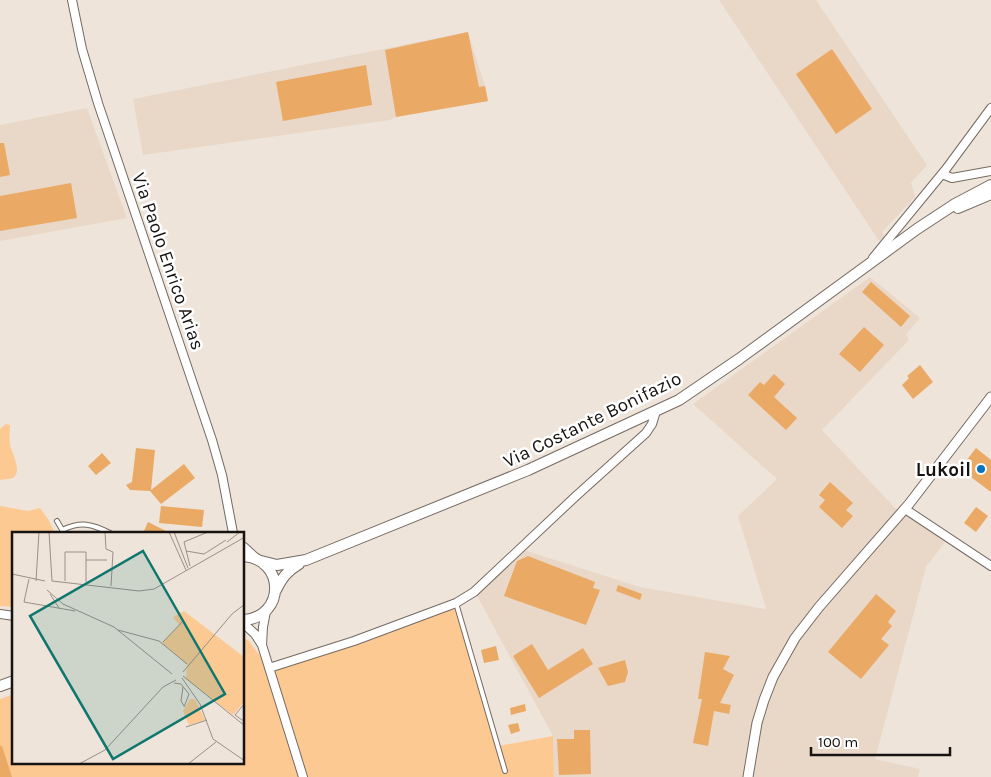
<svg xmlns="http://www.w3.org/2000/svg" width="991" height="777" font-family="Karla,sans-serif">
<style>
.built{fill:#e9d8c8}
.green{fill:#fdc993}
.building{fill:#eaa964}
.lines{fill:none;stroke-linecap:round;stroke-linejoin:round}
.service-casing{stroke:#746a61;stroke-width:6}
.minor-casing{stroke:#746a61;stroke-width:10}
.tertiary-casing{stroke:#746a61;stroke-width:11}
.secondary-casing{stroke:#746a61;stroke-width:12}
.service{stroke:#fff;stroke-width:4}
.minor{stroke:#fff;stroke-width:8}
.tertiary{stroke:#fff;stroke-width:9}
.secondary{stroke:#fff;stroke-width:10}
.poi-dot{fill:#0874bf;stroke:#fff;stroke-width:2}
.labels{text-anchor:middle;stroke-width:5;stroke-linejoin:round;paint-order:stroke}
.street-label{font-size:19px;fill:#171310;stroke:#fff}
.poi-label{font-size:19px;font-weight:bold;fill:#171310;stroke:#fff;text-anchor:end}
.inset-road{fill:none;stroke:#999089;stroke-width:1}
.view{fill:#0f766e;fill-opacity:0.15;stroke:#0f766e;stroke-width:2.5}
.inset-edge{fill:none;stroke:#171310;stroke-width:2.5}
</style>
<rect width="100%" height="100%" fill="#efe4da"/>
<path class="built" d="M 719,0 L 816,0 L 927,165 L 911,183 L 915,197 L 882,232 L 885,237 L 879,241 Z
M 468,32 L 485,86 L 488,101 L 396,117 L 390,120 L 143,155 L 133,99 Z
M 87,108 L 127,218 L 0,241 L 0,125 Z
M 870,277 L 920,318 L 906,334 L 909,340 L 822,430 L 895,508 L 945,542 L 926,567 L 875,759 L 920,769 L 918,777 L 554,777 L 553,736 L 476,594 L 524,550 L 640,587 L 766,609 L 738,516 L 777,479 L 693,404 Z"/>
<path class="green" d="M 6,424 L 10,425 C 10,432 9,439 10,445 C 12,453 21,469 15,476 C 12,480 4,479 0,480 L 0,429 Z
M 0,506 L 28,511 L 40,508 L 48,519 L 55,533 L 14,533 L 14,607 L 0,606 Z
M 456,603 L 498,746 L 553,736 L 554,777 L 0,777 L 0,699 L 14,694 L 14,763 L 244,763 L 244,638 L 249,641 L 269,668 Z"/>
<path class="building" d="M 468,32 L 479,87 L 485,86 L 488,101 L 396,117 L 385,50 Z
M 832,49 L 872,109 L 836,134 L 796,74 Z
M 366,65 L 372,105 L 283,121 L 276,82 Z
M 0,143 L 4,143 L 10,175 L 0,177 Z
M 71,183 L 77,218 L 0,231 L 0,196 Z
M 871,282 L 910,316 L 901,327 L 862,292 Z
M 864,327 L 884,345 L 860,372 L 839,354 Z
M 920,365 L 933,382 L 913,399 L 902,385 L 909,378 L 907,376 Z
M 774,374 L 785,384 L 774,397 L 797,418 L 786,430 L 748,395 L 760,382 L 764,385 Z
M 136,448 L 155,450 L 151,490 L 184,464 L 195,478 L 161,504 L 150,491 L 130,490 L 126,485 L 132,482 Z
M 976,448 L 991,460 L 991,492 L 960,469 Z
M 102,453 L 111,463 L 96,475 L 88,466 Z
M 830,482 L 853,503 L 846,510 L 853,516 L 842,528 L 819,507 L 825,500 L 819,495 Z
M 161,506 L 204,510 L 202,527 L 159,523 Z
M 976,507 L 988,516 L 976,532 L 964,523 Z
M 148,522 L 170,533 L 143,533 Z
M 528,556 L 595,582 L 593,588 L 600,590 L 586,625 L 504,596 L 517,561 Z
M 618,585 L 642,594 L 640,600 L 616,591 Z
M 876,594 L 896,611 L 888,622 L 892,626 L 881,639 L 889,645 L 861,679 L 828,652 Z
M 532,644 L 548,670 L 583,648 L 593,664 L 539,698 L 513,656 Z
M 496,646 L 499,660 L 484,663 L 481,650 Z
M 705,652 L 730,656 L 723,669 L 734,675 L 720,703 L 731,705 L 729,714 L 714,711 L 708,746 L 693,743 L 702,699 L 698,699 Z
M 625,660 L 628,672 L 625,682 L 608,686 L 598,668 Z
M 525,704 L 526,711 L 511,715 L 510,708 Z
M 518,723 L 520,731 L 511,734 L 508,725 Z
M 574,730 L 590,730 L 591,774 L 559,775 L 557,739 L 574,739 Z
M 0,746 L 2,746 L 12,777 L 0,777 Z"/>
<g class="lines">
<defs>
<path id="service" d="M 57,521 L 64,533
M 62,530 C 81,521 92,524 110,533
M 456,603 L 505,771"/>
<path id="minor" d="M 72,0 L 82,49 L 98,103 L 212,440 L 222,475 L 233,533
M 942,174 L 952,178 L 991,171
M 873,258 L 946,169 L 991,108
M 905,509 L 991,566
M 244,547 L 256,558
M 266,611 L 263,627 L 262,645 L 303,777
M 0,614 L 14,616
M 244,624 L 255,634 L 262,645
M 269,668 L 354,641 L 456,603 L 474,592 L 576,496 L 646,433 L 652,424 L 656,411"/>
<path id="tertiary" d="M 748,777 L 757,723 L 764,700 L 773,677 L 795,638 L 819,607 L 909,504 L 991,397"/>
<path id="secondary" d="M 958,208 L 991,194
M 244,556 C 286,560 285,617 244,620
M 261,561 L 277,565 L 306,560 L 528,470 L 679,400 L 739,359 L 917,229 L 955,204 L 991,185
M 276,590 C 282,578 287,571 299,564
M 0,686 L 14,681"/>
</defs>
<use href="#service" class="service-casing"/>
<use href="#minor" class="minor-casing"/>
<use href="#tertiary" class="tertiary-casing"/>
<use href="#secondary" class="secondary-casing"/>
<use href="#service" class="service"/>
<use href="#minor" class="minor"/>
<use href="#tertiary" class="tertiary"/>
<use href="#secondary" class="secondary"/>
</g>
<circle class="poi-dot" cx="981" cy="469" r="5"/>
<g class="labels">
<g class="street-label">
<text transform="translate(169 261) rotate(71)" y="7">Via Paolo Enrico Arias</text>
<text transform="translate(592 419) rotate(-26)" y="7">Via Costante Bonifazio</text>
</g>
<g class="poi-label">
<text x="971" y="476">Lukoil</text>
</g>
</g>
<g transform="translate(12 532)">
<rect width="232" height="232" fill="#efe4da"/>
<path d="M 172,79 L 232,125 L 232,170 L 221,183 L 174,147 L 175,132 L 150,111 L 167,93 L 161,85 ZM 178,167 L 183,167 L 193,188 L 177,193 L 171,179 Z" fill="#fdc993"/>
<path class="inset-road" d="M 37,0 L 40,49M 93,0 L 94,17 L 101,20 L 99,54M 157,0 L 174,38M 162,0 L 176,36M 215,10 L 228,0M 174,19 L 192,22 L 214,8M 74,28 L 95,28M 178,34 L 172,10 L 196,0M 0,42 L 33,49M 17,47 L 12,70 L 63,79M 24,49 L 27,0M 40,49 L 127,59 L 142,57 L 233,5M 53,49 L 53,20 L 74,20 L 74,50M 35,58 L 51,72 L 102,95 L 160,142M 38,62 L 47,76M 106,98 L 147,109 L 175,132M 151,110 L 170,90M 171,140 L 220,82 L 233,72M 171,144 L 233,194M 170,146 L 188,172 L 201,207 L 233,229M 162,151 L 169,152 L 177,162 L 172,175M 171,155 L 169,169 L 172,174M 233,171 L 223,183 L 233,190M 174,195 L 195,188M 67,232 L 93,218 L 151,155 L 164,148M 176,232 L 204,210"/>
<path class="view" d="M 131,19 L 213,162 L 101,227 L 18,84 Z"/>
<rect width="232" height="232" class="inset-edge"/>
</g>
<path d="M811 747v8h139v-8" fill="none" stroke="#171310" stroke-width="2.5"/>
<text x="818" y="747" font-size="15" fill="#171310" stroke="#ffffff" stroke-width="4" paint-order="stroke">100 m</text>
</svg>
